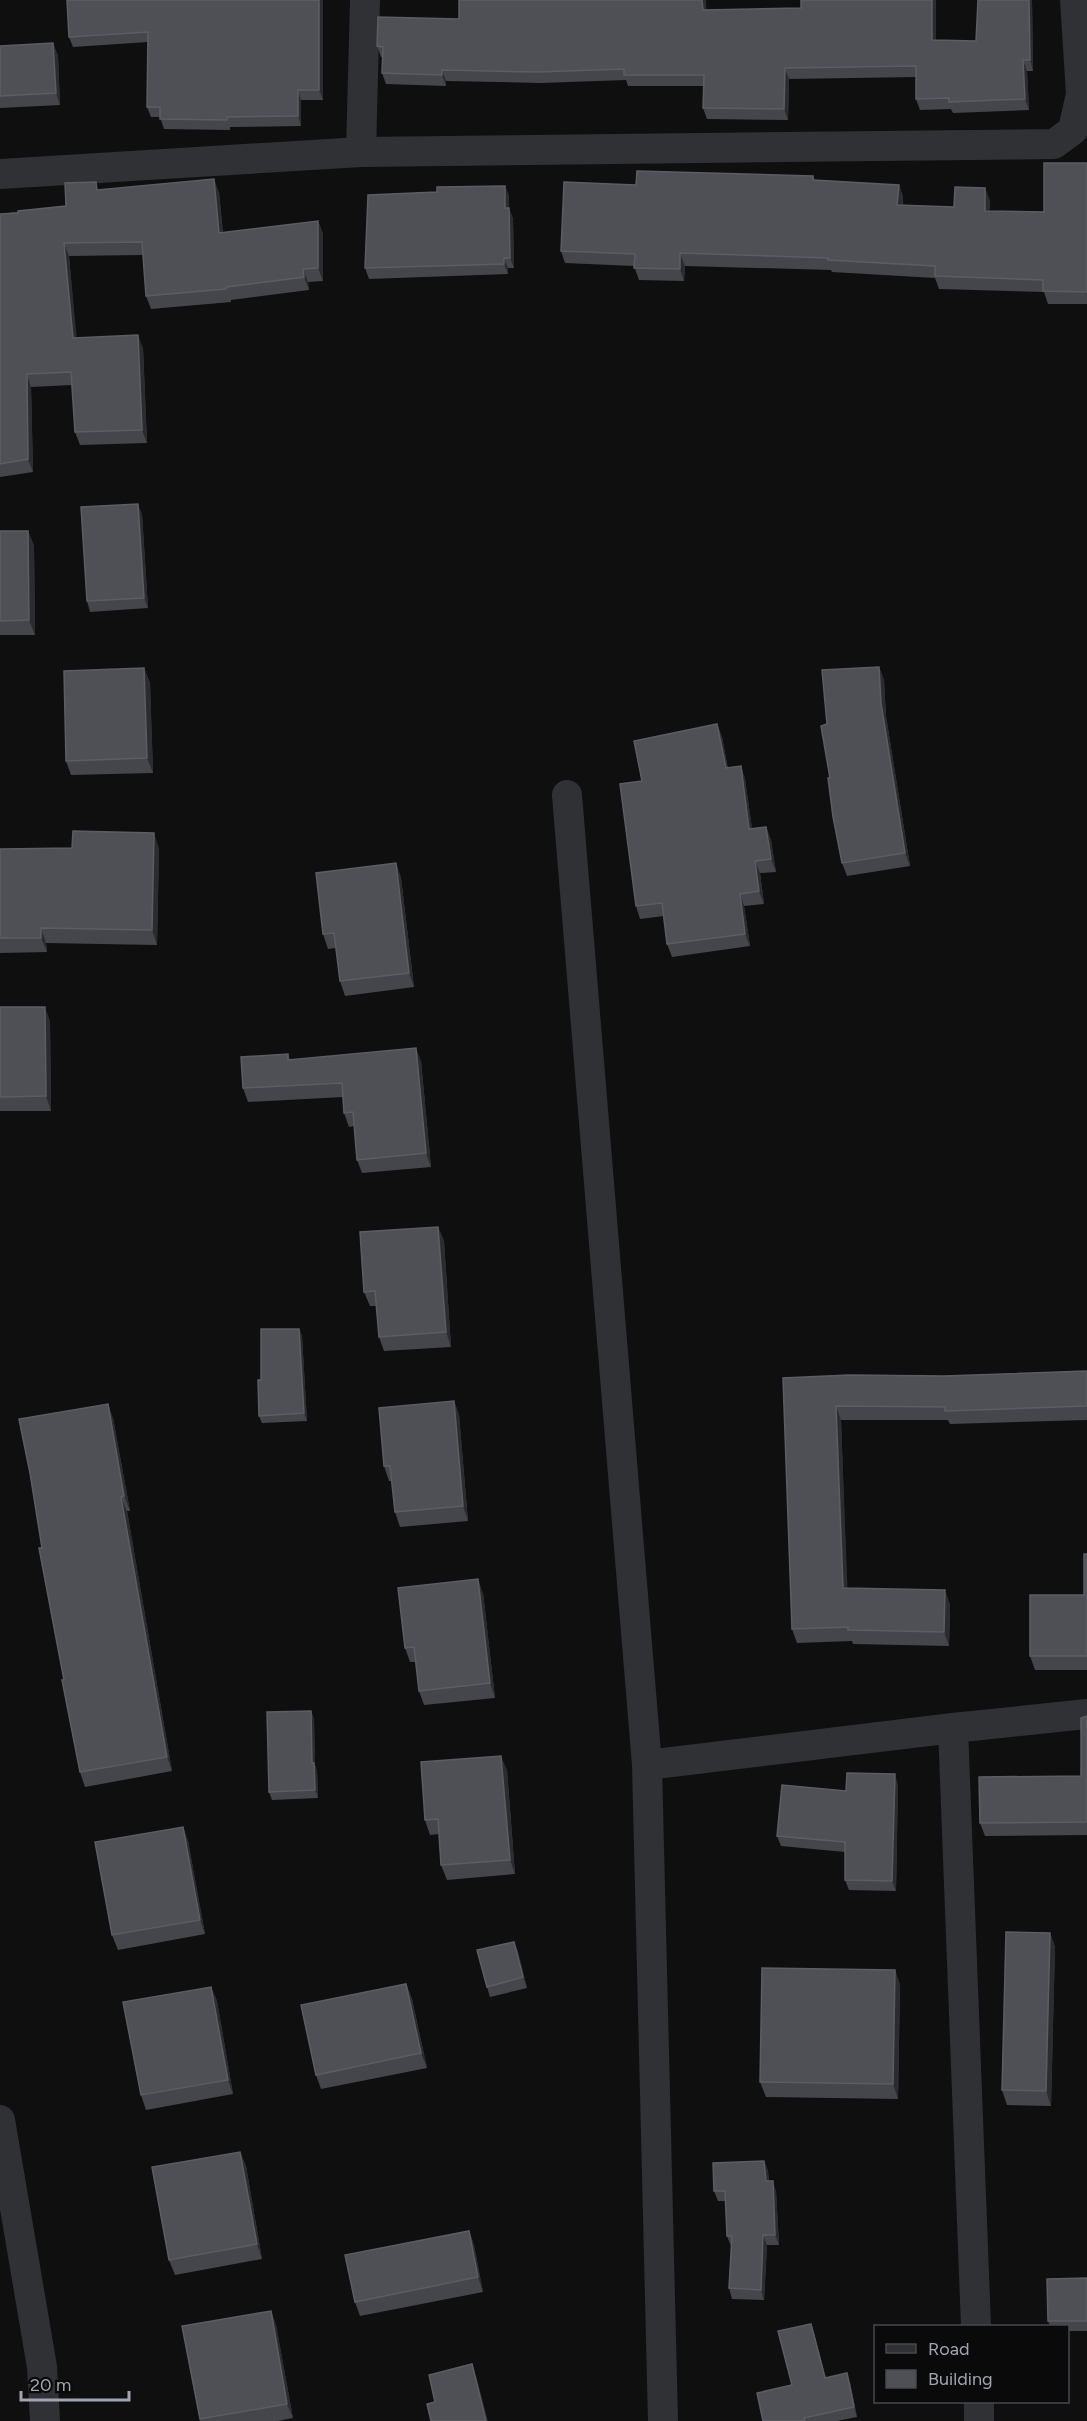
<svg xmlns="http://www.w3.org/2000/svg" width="1087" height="2421" font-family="Figtree,sans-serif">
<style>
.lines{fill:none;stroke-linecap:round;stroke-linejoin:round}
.minor{stroke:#303135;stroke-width:30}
.wall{fill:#45464b}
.shaded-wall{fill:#2b2c2f}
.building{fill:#4f5056;stroke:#5c5d64;stroke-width:1.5}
</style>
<rect width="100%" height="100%" fill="#0f0f10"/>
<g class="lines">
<path class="minor" d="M 361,152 L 365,0
M 0,174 L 361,152 L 1054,144 L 1073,130 L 1081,94 L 1075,0
M 567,795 L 647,1765 L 663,2421
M 953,1728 L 1087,1714
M 647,1765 L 953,1728 L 976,2326
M 0,2120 L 42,2367 L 45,2421
M 979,2402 L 979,2421"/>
</g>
<path class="wall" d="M 67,0 L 323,0 L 323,100 L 301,100 L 301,126 L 230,127 L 230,130 L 164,129 L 160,117 L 151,117 L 147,107 L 148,42 L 73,47 L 69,37 Z
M 936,0 L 936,40 L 976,41 L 1032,0 L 1033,71 L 1027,71 L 1029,110 L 953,113 L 951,109 L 920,110 L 916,99 L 916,77 L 789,79 L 788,120 L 707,119 L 703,108 L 704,86 L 628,86 L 626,80 L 541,83 L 446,81 L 446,86 L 386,84 L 382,73 L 383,57 L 381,57 L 377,46 L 459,19 L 801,8 Z
M 53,43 L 58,56 L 60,105 L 0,108 L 0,46 Z
M 1087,163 L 1087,304 L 1048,304 L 1044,292 L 939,289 L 935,278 L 832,272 L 831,270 L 685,266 L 684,281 L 639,280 L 634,266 L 565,263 L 561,251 L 636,185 L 813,176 L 815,180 L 899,185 L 903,197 L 903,205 L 954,207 L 985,188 L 990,201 L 989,211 L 1044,212 Z
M 505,186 L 509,196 L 509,208 L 513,219 L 514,268 L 508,268 L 508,274 L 369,279 L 365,268 L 437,192 Z
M 99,189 L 219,192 L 223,233 L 318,221 L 323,234 L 323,281 L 308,282 L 309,290 L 231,300 L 231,302 L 151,309 L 146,296 L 143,255 L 69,256 L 76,338 L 143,348 L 147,443 L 80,445 L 75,432 L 72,385 L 31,387 L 33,472 L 0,477 L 0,214 L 66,206 Z
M 142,514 L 148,608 L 90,612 L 87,601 Z
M 0,531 L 28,531 L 34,546 L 35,635 L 0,635 Z
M 879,667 L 884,680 L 886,716 L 910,866 L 847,876 L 842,863 L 827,724 Z
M 144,668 L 150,683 L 153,773 L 71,775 L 66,761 Z
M 717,724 L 722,737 L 728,768 L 741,766 L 745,779 L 752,829 L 766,827 L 771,840 L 776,872 L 760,873 L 764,904 L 744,906 L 750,946 L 672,957 L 667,944 L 664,916 L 640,919 L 636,906 L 642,781 Z
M 159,848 L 157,945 L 46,943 L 47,952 L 0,953 L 0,849 Z
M 396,863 L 401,878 L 414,987 L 345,996 L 340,981 L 336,948 L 328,949 L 323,934 Z
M 0,1007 L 50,1021 L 51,1111 L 0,1111 Z
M 288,1054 L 290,1060 L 421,1061 L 431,1167 L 362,1173 L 357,1160 L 354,1126 L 349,1127 L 344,1113 L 343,1097 L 248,1102 L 243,1088 Z
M 438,1227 L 444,1241 L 451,1347 L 384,1351 L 379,1337 L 376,1306 L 370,1306 L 364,1292 Z
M 299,1329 L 302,1336 L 307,1421 L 262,1423 L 259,1416 L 261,1380 Z
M 1087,1371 L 1087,1420 L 950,1424 L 948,1420 L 841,1420 L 847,1589 L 950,1604 L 949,1646 L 853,1644 L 852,1641 L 797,1643 L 792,1629 L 783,1378 L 944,1376 Z
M 454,1401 L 459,1415 L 468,1521 L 400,1527 L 395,1512 L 392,1481 L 389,1481 L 384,1466 Z
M 113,1418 L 130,1511 L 127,1511 L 172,1771 L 85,1787 L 80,1772 L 42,1548 Z
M 1087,1554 L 1087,1670 L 1035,1670 L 1030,1656 L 1084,1595 Z
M 483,1593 L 495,1698 L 424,1705 L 419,1691 L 416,1662 L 410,1662 L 405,1648 Z
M 311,1711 L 314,1719 L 315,1765 L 317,1771 L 318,1798 L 272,1800 L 269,1792 Z
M 1087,1716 L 1087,1835 L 985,1836 L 980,1823 L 1081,1776 Z
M 507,1770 L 515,1874 L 447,1880 L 441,1865 L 439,1834 L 430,1835 L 425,1820 Z
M 898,1785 L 896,1891 L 849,1890 L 845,1880 L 845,1852 L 781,1846 L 777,1836 L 846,1791 Z
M 183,1827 L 188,1841 L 205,1934 L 118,1950 L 112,1935 Z
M 1050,1933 L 1055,1947 L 1051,2106 L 1007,2105 L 1002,2090 Z
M 514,1942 L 518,1952 L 527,1988 L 490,1997 L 487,1987 Z
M 895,1970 L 900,1985 L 898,2099 L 766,2097 L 760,2082 Z
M 406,1984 L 412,1999 L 427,2068 L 321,2089 L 316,2075 Z
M 211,1987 L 217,2001 L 233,2094 L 146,2110 L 141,2095 Z
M 240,2152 L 246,2166 L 262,2259 L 175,2275 L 169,2260 Z
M 764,2161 L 768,2171 L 769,2181 L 776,2191 L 779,2245 L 767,2245 L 764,2300 L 732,2299 L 729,2288 L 731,2246 L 727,2236 L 726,2201 L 718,2201 L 714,2191 Z
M 469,2231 L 474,2245 L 483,2292 L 360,2316 L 355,2302 Z
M 1087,2278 L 1087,2331 L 1068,2331 L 1068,2326 L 1050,2326 L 1048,2321 Z
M 271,2311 L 276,2325 L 293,2418 L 278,2421 L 200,2421 L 182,2326 Z
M 814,2333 L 826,2378 L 850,2382 L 857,2417 L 837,2421 L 763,2421 L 792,2385 Z"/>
<path class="shaded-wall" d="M 319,0 L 323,0 L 323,100 L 319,90 Z
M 702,0 L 706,0 L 707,21 L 703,10 Z
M 932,0 L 936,0 L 936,51 L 932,40 Z
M 1029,0 L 1032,0 L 1033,71 L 1030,60 Z
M 53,43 L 58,56 L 60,105 L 56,93 Z
M 1023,60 L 1027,71 L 1029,110 L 1025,99 Z
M 785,68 L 789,79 L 788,120 L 784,109 Z
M 442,70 L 446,81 L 446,86 L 442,75 Z
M 298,90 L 301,100 L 301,126 L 298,116 Z
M 214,179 L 219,192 L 224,246 L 219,233 Z
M 899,185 L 903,197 L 902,217 L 897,205 Z
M 505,186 L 509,196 L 509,219 L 505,208 Z
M 985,188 L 990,201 L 989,223 L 985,211 Z
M 509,208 L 513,219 L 514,268 L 510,258 Z
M 318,221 L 323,234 L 323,281 L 318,268 Z
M 64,243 L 69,256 L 78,351 L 73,338 Z
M 680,253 L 685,266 L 684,281 L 680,269 Z
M 504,258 L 508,268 L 508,274 L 504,264 Z
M 303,269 L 308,282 L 309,290 L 304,277 Z
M 138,335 L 143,348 L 147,443 L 142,430 Z
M 27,374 L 31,387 L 33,472 L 28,459 Z
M 138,504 L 142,514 L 148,608 L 144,598 Z
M 28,531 L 34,546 L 35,635 L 29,620 Z
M 879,667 L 884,680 L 886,716 L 910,866 L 905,853 L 881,703 Z
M 144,668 L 150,683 L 153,773 L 147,758 Z
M 717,724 L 722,737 L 730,781 L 726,768 Z
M 741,766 L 745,779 L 754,842 L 749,829 Z
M 766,827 L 771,840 L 776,872 L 771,859 Z
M 154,833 L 159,848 L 157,945 L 152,930 Z
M 755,861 L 760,873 L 764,904 L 759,891 Z
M 396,863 L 401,878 L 414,987 L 409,973 Z
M 740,894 L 744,906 L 750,946 L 745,934 Z
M 41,928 L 46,943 L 47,952 L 41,938 Z
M 45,1007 L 50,1021 L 51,1111 L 46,1096 Z
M 416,1048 L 421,1061 L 431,1167 L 426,1153 Z
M 438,1227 L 444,1241 L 451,1347 L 446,1332 Z
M 299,1329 L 302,1336 L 307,1421 L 304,1413 Z
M 454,1401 L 459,1415 L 468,1521 L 463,1506 Z
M 108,1404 L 113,1418 L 130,1511 L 124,1496 Z
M 836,1406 L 841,1420 L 848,1602 L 843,1588 Z
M 121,1497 L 127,1511 L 172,1771 L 167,1757 Z
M 478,1579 L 483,1593 L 495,1698 L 490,1683 Z
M 945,1590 L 950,1604 L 949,1646 L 944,1632 Z
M 311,1711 L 314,1719 L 315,1765 L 317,1771 L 318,1798 L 315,1790 L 312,1763 Z
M 501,1756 L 507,1770 L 515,1874 L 510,1860 Z
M 895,1774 L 898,1785 L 896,1891 L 892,1881 Z
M 183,1827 L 188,1841 L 205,1934 L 200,1920 Z
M 1050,1933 L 1055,1947 L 1051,2106 L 1046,2091 Z
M 514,1942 L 518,1952 L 527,1988 L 523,1977 Z
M 895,1970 L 900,1985 L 898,2099 L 893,2084 Z
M 406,1984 L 412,1999 L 427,2068 L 421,2053 Z
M 211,1987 L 217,2001 L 233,2094 L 228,2080 Z
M 240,2152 L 246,2166 L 262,2259 L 257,2244 Z
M 764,2161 L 768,2171 L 769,2191 L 766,2181 Z
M 773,2181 L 776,2191 L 779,2245 L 775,2235 Z
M 469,2231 L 474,2245 L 483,2292 L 478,2277 Z
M 763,2235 L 767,2245 L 764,2300 L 761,2290 Z
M 271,2311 L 276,2325 L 293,2418 L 287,2404 Z
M 811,2324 L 814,2333 L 828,2387 L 825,2378 Z
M 472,2364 L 477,2379 L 488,2421 L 486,2421 Z
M 847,2373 L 850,2382 L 857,2417 L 854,2407 Z"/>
<path class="building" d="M 67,0 L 319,0 L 319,90 L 298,90 L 298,116 L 227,117 L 227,120 L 160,119 L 160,107 L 147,107 L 148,32 L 69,37 Z
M 459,0 L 702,0 L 703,10 L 801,8 L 801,0 L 932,0 L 932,40 L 976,41 L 978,0 L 1029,0 L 1030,60 L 1023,60 L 1025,99 L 949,102 L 949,98 L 916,99 L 916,66 L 785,68 L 784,109 L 703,108 L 704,75 L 624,75 L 624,69 L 537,72 L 442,70 L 442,75 L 382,73 L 383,47 L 377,46 L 378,17 L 459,19 Z
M 53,43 L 56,93 L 0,96 L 0,46 Z
M 1044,163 L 1087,163 L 1087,292 L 1043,291 L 1043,280 L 935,276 L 935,266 L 828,260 L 828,258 L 680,253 L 680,269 L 634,268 L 635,254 L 561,251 L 564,182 L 636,185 L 637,171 L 813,176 L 813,180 L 899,185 L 897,205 L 954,207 L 955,187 L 985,188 L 985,211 L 1044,212 Z
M 214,179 L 219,233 L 318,221 L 318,268 L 303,269 L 304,277 L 226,287 L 226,289 L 146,296 L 142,242 L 64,243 L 73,338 L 138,335 L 142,430 L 75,432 L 71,372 L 27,374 L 28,459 L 0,464 L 0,214 L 18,213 L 18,211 L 66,206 L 65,183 L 96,182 L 97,190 Z
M 505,186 L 505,208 L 509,208 L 510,258 L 504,258 L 504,264 L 365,268 L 368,195 L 437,192 L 437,187 Z
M 138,504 L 144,598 L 87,601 L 81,507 Z
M 0,531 L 28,531 L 29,620 L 0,621 Z
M 879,667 L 881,703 L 905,853 L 842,863 L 833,817 L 828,778 L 830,778 L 821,726 L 827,724 L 822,670 Z
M 144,668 L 147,758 L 66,761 L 64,671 Z
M 717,724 L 726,768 L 741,766 L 749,829 L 766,827 L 771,859 L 755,861 L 759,891 L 740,894 L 745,934 L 667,944 L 662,903 L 636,906 L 620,784 L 642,781 L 634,741 Z
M 73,831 L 154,833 L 152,930 L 41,928 L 41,938 L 0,938 L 0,849 L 72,848 Z
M 396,863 L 409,973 L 340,981 L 334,933 L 323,934 L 316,873 Z
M 0,1007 L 45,1007 L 46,1096 L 0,1097 Z
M 416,1048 L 426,1153 L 357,1160 L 353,1112 L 344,1113 L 342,1083 L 243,1088 L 241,1057 L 288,1054 L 288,1060 Z
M 438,1227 L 446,1332 L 379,1337 L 375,1291 L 364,1292 L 360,1232 Z
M 261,1329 L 299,1329 L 304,1413 L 259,1416 L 258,1380 L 261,1380 Z
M 1087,1371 L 1087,1406 L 945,1411 L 945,1407 L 836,1406 L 843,1588 L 945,1590 L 944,1632 L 848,1630 L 848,1627 L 792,1629 L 783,1378 L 849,1375 L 944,1376 Z
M 454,1401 L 463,1506 L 395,1512 L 390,1466 L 384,1466 L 379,1408 Z
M 108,1404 L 124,1496 L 121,1497 L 167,1757 L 80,1772 L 62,1680 L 64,1680 L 39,1548 L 42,1548 L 30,1473 L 19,1419 Z
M 1084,1554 L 1087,1554 L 1087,1656 L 1030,1656 L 1030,1595 L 1084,1595 Z
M 478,1579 L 490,1683 L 419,1691 L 414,1647 L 405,1648 L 398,1588 Z
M 311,1711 L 312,1763 L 314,1763 L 315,1790 L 269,1792 L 267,1712 Z
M 1087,1716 L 1087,1822 L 980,1823 L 979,1777 L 1081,1776 L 1081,1718 Z
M 501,1756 L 510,1860 L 441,1865 L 438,1819 L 425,1820 L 421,1762 Z
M 847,1773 L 895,1774 L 892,1881 L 845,1880 L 845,1842 L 777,1836 L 782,1785 L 846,1791 Z
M 183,1827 L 200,1920 L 112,1935 L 95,1842 Z
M 1006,1932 L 1050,1933 L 1046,2091 L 1002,2090 Z
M 514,1942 L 523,1977 L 487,1987 L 477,1950 Z
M 762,1968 L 895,1970 L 893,2084 L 760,2082 Z
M 406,1984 L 421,2053 L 316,2075 L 301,2005 Z
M 211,1987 L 228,2080 L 141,2095 L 123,2002 Z
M 240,2152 L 257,2244 L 169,2260 L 152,2167 Z
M 764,2161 L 766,2181 L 773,2181 L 775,2235 L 763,2235 L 761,2290 L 729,2288 L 732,2236 L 727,2236 L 725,2191 L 714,2191 L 713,2163 Z
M 469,2231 L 478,2277 L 355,2302 L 345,2255 Z
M 1087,2278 L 1087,2321 L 1048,2321 L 1047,2279 Z
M 271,2311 L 287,2404 L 200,2419 L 182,2326 Z
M 811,2324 L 825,2378 L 847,2373 L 854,2407 L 804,2418 L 805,2421 L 763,2421 L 757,2393 L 792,2385 L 778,2331 Z
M 472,2364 L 486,2421 L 431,2421 L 427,2404 L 435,2402 L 429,2375 Z"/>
<rect x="874" y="2325" width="195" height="78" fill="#0a0a0b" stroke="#46484d" stroke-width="1.5"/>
<rect x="886" y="2344" width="30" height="9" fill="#303135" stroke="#46484d" stroke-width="1.5"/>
<text x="928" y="2355" font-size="18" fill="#a1a4b1">Road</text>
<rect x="886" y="2370" width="30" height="18" fill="#4f5056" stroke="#46484d" stroke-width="1.5"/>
<text x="928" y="2385" font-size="18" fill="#a1a4b1">Building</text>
<path d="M21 2391v9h108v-9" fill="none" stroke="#a1a4b1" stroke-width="3"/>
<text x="30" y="2391" font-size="18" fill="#a1a4b1" stroke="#0a0a0b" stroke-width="4.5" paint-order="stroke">20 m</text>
</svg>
